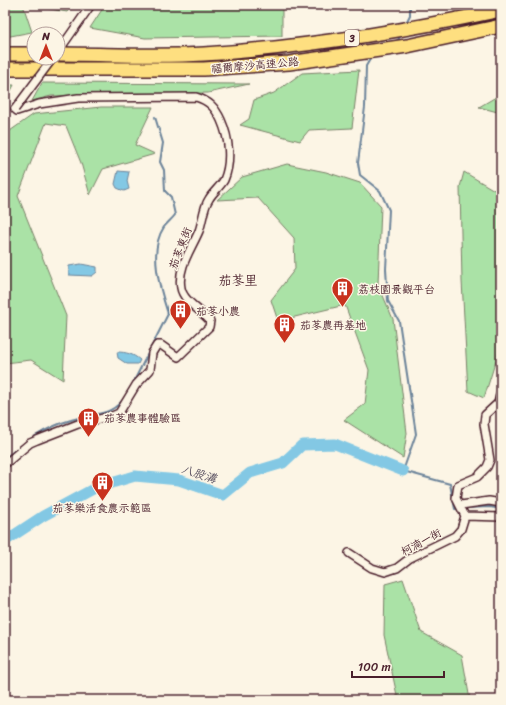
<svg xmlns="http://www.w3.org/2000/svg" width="506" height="705" font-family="Sriracha,'LXGW WenKai TC',sans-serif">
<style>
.green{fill:#aae2a6;stroke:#7a8068}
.water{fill:#83c8e4;stroke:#6c849a}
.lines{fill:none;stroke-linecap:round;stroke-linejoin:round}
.stream{stroke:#6c849a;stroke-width:2}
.river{stroke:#83c8e4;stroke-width:11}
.minor-casing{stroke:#4a1f2b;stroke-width:10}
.motorway-casing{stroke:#4a1f2b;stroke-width:16}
.minor{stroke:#fcf5e5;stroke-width:7}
.motorway{stroke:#fedf80;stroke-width:13}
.minor-bridge-casing{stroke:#4a1f2b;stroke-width:10;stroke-linecap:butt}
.minor-bridge{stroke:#fcf5e5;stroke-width:7}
.labels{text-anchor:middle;stroke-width:3;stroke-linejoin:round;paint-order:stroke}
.shield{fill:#fcf5e5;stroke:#7f5f63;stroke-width:1}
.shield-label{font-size:10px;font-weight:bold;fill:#4a1f2b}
.street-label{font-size:11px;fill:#4a1f2b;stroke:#fcf5e5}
.poi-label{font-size:11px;fill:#4a1f2b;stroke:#fcf5e5;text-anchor:start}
.water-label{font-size:12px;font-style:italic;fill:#5b5262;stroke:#fcf5e5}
.quarter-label{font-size:13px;fill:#4a1f2b;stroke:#fcf5e5}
</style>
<rect width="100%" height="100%" fill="#fcf5e5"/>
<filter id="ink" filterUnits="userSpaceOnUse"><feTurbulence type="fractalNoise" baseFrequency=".025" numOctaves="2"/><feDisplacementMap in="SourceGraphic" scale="8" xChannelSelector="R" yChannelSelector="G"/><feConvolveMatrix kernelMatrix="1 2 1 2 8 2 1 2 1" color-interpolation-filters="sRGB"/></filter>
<g filter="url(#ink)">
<path class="green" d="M 5,5 L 23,5 L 32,32 L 5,37 Z
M 28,5 L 72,5 L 67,12 Z
M 105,5 L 282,5 L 282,36 L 145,38 L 90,28 Z
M 359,70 L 352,128 L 309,130 L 300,141 L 240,125 L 249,119 L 254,100 L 274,93 L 302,73 Z
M 42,83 L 249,84 L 208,93 L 51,96 L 32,101 Z
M 5,85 L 14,85 L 5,102 Z
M 501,94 L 501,113 L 479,107 Z
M 101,107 L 153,107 L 135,145 L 155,154 L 103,169 L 90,195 L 81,163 L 66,126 L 46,123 L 18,196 L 66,316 L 63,380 L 31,360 L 5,363 L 5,142 L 7,133 L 34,114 Z
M 287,164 L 326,172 L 360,183 L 381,206 L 378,284 L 393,319 L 407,433 L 403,458 L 344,420 L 365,404 L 369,370 L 345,305 L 278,321 L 271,300 L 295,269 L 294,238 L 258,198 L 217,200 L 242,177 Z
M 464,172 L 501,194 L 501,344 L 484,398 L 468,391 L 462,281 L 460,187 Z
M 403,579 L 421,632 L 462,655 L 470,700 L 398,700 L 384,635 L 385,584 Z"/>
<path class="water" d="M 118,171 L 129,172 L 127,181 L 129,189 L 124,191 L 117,188 L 115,184 Z
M 81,264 L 97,267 L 97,272 L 92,276 L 69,275 L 69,266 Z
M 117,352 C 126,352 133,354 140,360 L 138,364 L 127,364 L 118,358 Z"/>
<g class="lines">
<path class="stream" d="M 406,23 L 410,15 L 410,5
M 394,42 L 398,40 L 401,34
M 372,56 L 366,66 L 365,107 L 358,163 L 360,175 L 380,191 L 389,210 L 386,269 L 388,301 L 399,321 L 416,434 L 403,471 L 450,484 L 455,509 L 460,509
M 133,383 L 168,314 C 160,289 148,251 164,227 C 167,223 172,219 175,215 L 171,197 L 165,191 L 164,170 L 160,162 L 163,143 L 155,117
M 5,458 C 25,442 46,427 71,420 C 95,412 112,418 127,394
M 464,508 L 490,507 L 501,509
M 5,536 L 8,538"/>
<path class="river" d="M 5,541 L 43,516 L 95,488 L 135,476 L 179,480 L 223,495 L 250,473 L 283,463 L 302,445 L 335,444 L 403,471"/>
<defs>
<path id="minor" d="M 58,52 L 91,5
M 5,464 L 30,443 L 37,440 L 78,424 L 112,416 L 119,413 L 136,385 L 150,370 L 152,353 L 157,345 L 161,345 L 178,357 L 209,327 L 210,321 C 202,311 183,301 181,288 C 177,268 192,248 199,231 C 203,220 203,208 209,199 C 213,192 220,187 224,180 C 232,161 229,138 221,120 C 215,107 209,101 196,97 L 78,98 L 39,104 L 17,111 L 15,109
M 461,505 L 489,501 L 501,503
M 465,516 L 501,517
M 349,553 L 372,568 L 385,572 L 397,568 L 410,558 L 455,536 L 461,529 L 465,516 L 456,498 L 458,485 L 477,477 L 487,467 L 490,460 L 484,424 L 485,415 L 498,403 L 501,391"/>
<path id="motorway" d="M 5,54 L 34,54
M 58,54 C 106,54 156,57 204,54 C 304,48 403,31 501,10
M 5,69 L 204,69 L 289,63 L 407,46 L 501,26"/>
</defs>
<use href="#minor" class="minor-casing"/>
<use href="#motorway" class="motorway-casing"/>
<use href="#minor" class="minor"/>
<use href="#motorway" class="motorway"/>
<defs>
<path id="minor-bridge" d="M 15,109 L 53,58"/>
</defs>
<use href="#minor-bridge" class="minor-bridge-casing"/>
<use href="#minor-bridge" class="minor-bridge"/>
</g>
</g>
<defs>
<symbol id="building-pin" viewBox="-11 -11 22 30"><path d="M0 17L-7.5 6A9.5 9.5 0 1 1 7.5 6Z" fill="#c8321e" stroke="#fcf5e5"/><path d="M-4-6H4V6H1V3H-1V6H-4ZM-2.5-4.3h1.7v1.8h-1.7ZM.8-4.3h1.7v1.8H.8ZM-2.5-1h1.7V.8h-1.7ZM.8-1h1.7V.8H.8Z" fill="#fff"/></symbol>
</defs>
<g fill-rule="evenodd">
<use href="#building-pin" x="330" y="276" width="25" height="34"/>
<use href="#building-pin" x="168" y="298" width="25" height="34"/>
<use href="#building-pin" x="272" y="312" width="25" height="34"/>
<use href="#building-pin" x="76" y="406" width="25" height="34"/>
<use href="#building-pin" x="90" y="470" width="25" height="34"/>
</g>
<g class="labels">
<rect class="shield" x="345" y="30" width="14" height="16" rx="3"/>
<g class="shield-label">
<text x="352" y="42">3</text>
</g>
<g class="street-label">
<text transform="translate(255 65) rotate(-5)" y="4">福爾摩沙高速公路</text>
<text transform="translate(180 248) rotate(-69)" y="4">茄苳東街</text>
<text transform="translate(421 542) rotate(-28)" y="4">柯湳一街</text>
</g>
<g class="poi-label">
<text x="358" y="293">荔枝園景觀平台</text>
<text x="196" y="315">茄苳小農</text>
<text x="300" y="329">茄苳農再基地</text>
<text x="104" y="422">茄苳農事體驗區</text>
<text x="102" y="512" text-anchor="middle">茄苳樂活食農示範區</text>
</g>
<g class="water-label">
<text transform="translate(199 474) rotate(17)" y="4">八股溝</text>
</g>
<g class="quarter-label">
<text x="238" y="285">茄苳里</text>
</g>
</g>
<rect width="506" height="705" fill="none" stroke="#fcf5e5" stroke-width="20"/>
<rect x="10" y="10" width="486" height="685" fill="none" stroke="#4a1f2b" stroke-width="1.5" filter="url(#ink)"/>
<g transform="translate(46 46)"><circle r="19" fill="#fcf5e5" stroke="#b59f9b"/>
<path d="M0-3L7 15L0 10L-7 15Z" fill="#c8321e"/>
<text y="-6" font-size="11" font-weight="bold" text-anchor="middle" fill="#4a1f2b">N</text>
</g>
<path d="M352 671v6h92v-6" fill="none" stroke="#4a1f2b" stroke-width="2"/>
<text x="358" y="671" font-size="12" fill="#4a1f2b" stroke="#fcf5e5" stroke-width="3" paint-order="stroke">100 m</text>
</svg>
